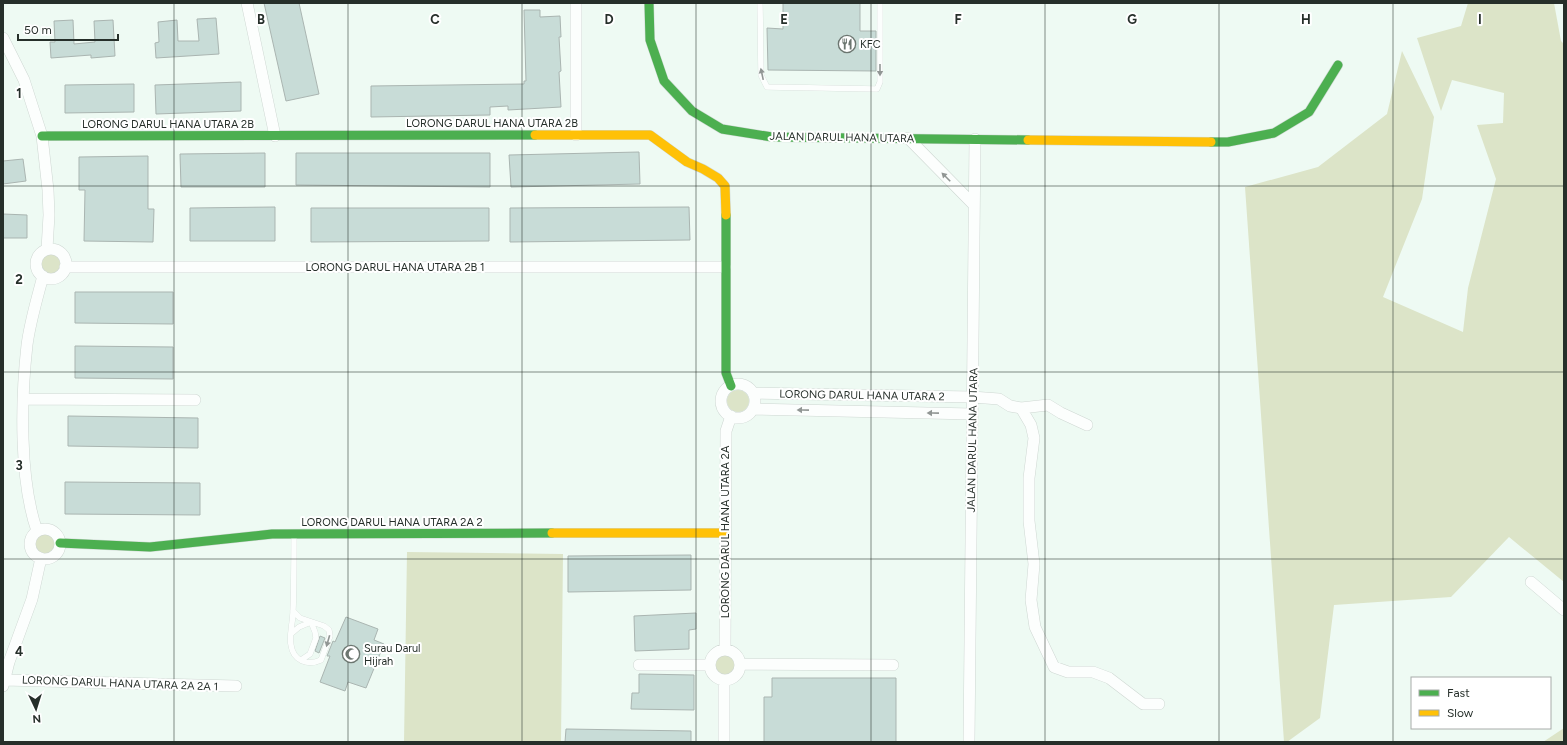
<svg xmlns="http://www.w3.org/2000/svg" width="1567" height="745" font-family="Figtree,sans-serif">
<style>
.green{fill:#dce4c8}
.building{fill:#c8dcd7;stroke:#aab5b1}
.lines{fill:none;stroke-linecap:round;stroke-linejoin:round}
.lane-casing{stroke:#ced7d2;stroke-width:6}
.street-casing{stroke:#ced7d2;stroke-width:12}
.fast-casing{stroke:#ced7d2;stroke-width:10}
.slow-casing{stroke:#ced7d2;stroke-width:10}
.lane{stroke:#fcfefd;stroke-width:5.5}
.street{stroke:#fcfefd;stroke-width:11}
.fast{stroke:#4caf50;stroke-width:9}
.slow{stroke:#ffc107;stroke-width:9}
.oneway{fill:#919694}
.grid{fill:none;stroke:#262f2a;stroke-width:1;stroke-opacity:0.55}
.labels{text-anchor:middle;stroke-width:4;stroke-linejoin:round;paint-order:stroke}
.poi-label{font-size:11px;fill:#262f2a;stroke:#fff;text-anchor:start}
.street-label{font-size:11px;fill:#262f2a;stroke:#fff}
.grid-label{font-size:13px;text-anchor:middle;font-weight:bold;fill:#262f2a;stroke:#fff;stroke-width:4;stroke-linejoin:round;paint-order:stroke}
</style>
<rect width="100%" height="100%" fill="#eefaf3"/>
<path class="green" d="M 1468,3 L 1554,3 L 1561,41 L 1564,44 L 1564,582 L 1509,537 L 1451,597 L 1334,605 L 1320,718 L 1287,742 L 1284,742 L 1245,187 L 1318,167 L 1387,114 L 1402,51 L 1434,117 L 1422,199 L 1383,297 L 1463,332 L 1468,288 L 1496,179 L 1477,125 L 1503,123 L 1504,93 L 1452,80 L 1441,111 L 1417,38 L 1461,26 Z
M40 264a11 11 0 1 1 22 0a11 11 0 1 1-22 0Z
M727 401a11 11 0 1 1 22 0a11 11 0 1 1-22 0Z
M34 543a11 11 0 1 1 22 0a11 11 0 1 1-22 0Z
M 407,552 L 563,554 L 561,742 L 404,742 Z
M715 665a10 10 0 1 1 20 0a10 10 0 1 1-20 0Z
M 1564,728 L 1564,742 L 1543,742 Z"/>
<path class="building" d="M 264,3 L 299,3 L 319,94 L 286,101 Z
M 783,3 L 860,3 L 860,31 L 876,31 L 876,71 L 768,70 L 767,28 L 783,29 Z
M 524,10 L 540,10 L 540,17 L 560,16 L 561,37 L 559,37 L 561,71 L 559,72 L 561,107 L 508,110 L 508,106 L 490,107 L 490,115 L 371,117 L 371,86 L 524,84 L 524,81 L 526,81 Z
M 216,18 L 219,54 L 156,58 L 155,43 L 159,42 L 158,22 L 177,20 L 178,41 L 199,41 L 197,19 Z
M 73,20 L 74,44 L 95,42 L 94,21 L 113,20 L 115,56 L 91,58 L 91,55 L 51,58 L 50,42 L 55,42 L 54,21 Z
M 241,82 L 241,111 L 156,114 L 155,85 Z
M 134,84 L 134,112 L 65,113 L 65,85 Z
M 639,152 L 640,184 L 511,187 L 509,155 Z
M 265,153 L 265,187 L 181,187 L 180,154 Z
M 296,153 L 490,153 L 490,187 L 296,185 Z
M 148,156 L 148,209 L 154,209 L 153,242 L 84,241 L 85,190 L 79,190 L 79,157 Z
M 23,159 L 26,181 L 3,184 L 3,161 Z
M 275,207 L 275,241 L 190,241 L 190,208 Z
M 689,207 L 690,240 L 510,242 L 510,208 Z
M 311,208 L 489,208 L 489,241 L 311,242 Z
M 3,214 L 27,215 L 27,238 L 3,238 Z
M 75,292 L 173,292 L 173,324 L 75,323 Z
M 75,346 L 173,347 L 173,379 L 75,378 Z
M 68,416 L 198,418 L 198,448 L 68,446 Z
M 65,482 L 200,483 L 200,515 L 65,514 Z
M 691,555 L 691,590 L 568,592 L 568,556 Z
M 696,613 L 696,629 L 689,630 L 689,649 L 635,651 L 634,616 Z
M 346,617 L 378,629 L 374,640 L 384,644 L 366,688 L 348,682 L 345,691 L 320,682 L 330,656 L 327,656 L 333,641 L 335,642 Z
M 320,636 L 325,638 L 319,653 L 315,651 Z
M 639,674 L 694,675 L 694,710 L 631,709 L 632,693 L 639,693 Z
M 772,678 L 896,678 L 896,742 L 764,742 L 764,697 L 772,697 Z
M 566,729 L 691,731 L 691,742 L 565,742 Z"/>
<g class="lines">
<defs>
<path id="lane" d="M 760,3 L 761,75 L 767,87 L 877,89 L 880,82 L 880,3
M 293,611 L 300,618 L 324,626 L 329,630 L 330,636 L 321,660 C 308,666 293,661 291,645 C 289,635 293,622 293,611 C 294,586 294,560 294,534
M 292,633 L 299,627 L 311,622 L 315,632 L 316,638 L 310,654 L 301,660"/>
<path id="street" d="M 247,3 L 275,136
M 576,3 L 576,135
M 3,38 L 24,80 L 42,136 L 48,190 L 49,215 L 47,249
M 908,138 L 974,205
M36 264a15 15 0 1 1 30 0a15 15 0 1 1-30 0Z
M 65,267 L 725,267
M721 401a17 17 0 1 1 34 0a17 17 0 1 1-34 0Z
M 753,393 L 972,397 L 999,399 L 1010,406 L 1021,408 L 1048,405 L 1061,413 L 1087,425
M 24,399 L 195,400
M 1021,408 L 1031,425 L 1034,438 L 1029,478 L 1029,521 L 1034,564 L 1031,600 L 1035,627 L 1054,667 L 1068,672 L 1093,672 L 1109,678 L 1143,704 L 1159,704
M 753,409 L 972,414
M30 544a15 15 0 1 1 30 0a15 15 0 1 1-30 0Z
M 37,531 C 19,479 21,399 27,345 C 30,322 37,299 43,276
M 1531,582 L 1564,610
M 725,650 L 726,431 L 731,416
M710 665a15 15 0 1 1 30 0a15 15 0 1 1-30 0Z
M 740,664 L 893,665
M 639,665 L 710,665
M 4,680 L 236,686
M 3,686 L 9,662 L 32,599 L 41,558
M 724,742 L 724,680
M 969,742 L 975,139"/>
<path id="fast" d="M 649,3 L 650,40 L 664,81 L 692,111 L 722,129 L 772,137 L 1028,140
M 42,136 L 535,135
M 1211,142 L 1228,142 L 1274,133 L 1309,112 L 1338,65
M 726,215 L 726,373 L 731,386
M 60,543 L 150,547 L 272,534 L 552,533"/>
<path id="slow" d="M 535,135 L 650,135 L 687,162 L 703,169 L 718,178 L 725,186 L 726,215
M 1028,140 L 1211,142
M 552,533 L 725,533"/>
</defs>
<use href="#lane" class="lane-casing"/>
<use href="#street" class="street-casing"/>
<use href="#fast" class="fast-casing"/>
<use href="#slow" class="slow-casing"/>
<use href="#lane" class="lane"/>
<use href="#street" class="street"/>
<use href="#fast" class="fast"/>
<use href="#slow" class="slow"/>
</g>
<defs><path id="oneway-solid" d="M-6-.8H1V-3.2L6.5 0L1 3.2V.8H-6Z"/></defs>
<g class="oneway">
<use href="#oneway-solid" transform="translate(880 70) rotate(90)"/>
<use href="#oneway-solid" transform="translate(762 74) rotate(-102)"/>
<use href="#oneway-solid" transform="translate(946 177) rotate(-135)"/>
<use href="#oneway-solid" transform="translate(803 410) rotate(-179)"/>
<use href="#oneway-solid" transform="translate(933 413) rotate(-179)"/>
<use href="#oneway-solid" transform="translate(328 641) rotate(106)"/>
</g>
<path class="grid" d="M 174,3 L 174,742M 348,3 L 348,742M 522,3 L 522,742M 696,3 L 696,742M 871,3 L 871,742M 1045,3 L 1045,742M 1219,3 L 1219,742M 1393,3 L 1393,742M 3,186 L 1564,186M 3,372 L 1564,372M 3,559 L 1564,559"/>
<defs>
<symbol id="restaurant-ring" viewBox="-11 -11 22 22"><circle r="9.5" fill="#fff" stroke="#6c7670" stroke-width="1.5"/><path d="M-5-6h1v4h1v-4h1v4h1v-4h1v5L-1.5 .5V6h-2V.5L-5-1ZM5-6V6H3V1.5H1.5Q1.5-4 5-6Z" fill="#6c7670"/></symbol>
<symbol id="mosque-ring" viewBox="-11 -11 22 22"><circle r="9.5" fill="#fff" stroke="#6c7670" stroke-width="1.5"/><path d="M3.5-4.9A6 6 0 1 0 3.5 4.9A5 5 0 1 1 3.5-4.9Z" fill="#6c7670"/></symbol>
</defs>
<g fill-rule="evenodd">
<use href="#restaurant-ring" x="837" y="34" width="20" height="20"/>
<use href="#mosque-ring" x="341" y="644" width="20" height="20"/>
</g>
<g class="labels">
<g class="poi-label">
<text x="860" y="48">KFC</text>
<text x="364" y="652">Surau Darul<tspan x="364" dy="13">Hijrah</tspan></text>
</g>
<g class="street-label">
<text x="492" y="127">LORONG DARUL HANA UTARA 2B</text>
<text x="168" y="128">LORONG DARUL HANA UTARA 2B</text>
<text transform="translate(842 137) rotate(1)" y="4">JALAN DARUL HANA UTARA</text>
<text x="395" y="271">LORONG DARUL HANA UTARA 2B 1</text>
<text transform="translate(862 395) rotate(1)" y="4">LORONG DARUL HANA UTARA 2</text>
<text transform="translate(972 440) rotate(-89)" y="4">JALAN DARUL HANA UTARA</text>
<text x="392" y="526">LORONG DARUL HANA UTARA 2A 2</text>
<text transform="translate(725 532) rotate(-90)" y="4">LORONG DARUL HANA UTARA 2A</text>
<text transform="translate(120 683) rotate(2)" y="4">LORONG DARUL HANA UTARA 2A 2A 1</text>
</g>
</g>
<g class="grid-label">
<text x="261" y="24">B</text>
<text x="435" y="24">C</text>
<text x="609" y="24">D</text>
<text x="784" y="24">E</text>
<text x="958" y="24">F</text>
<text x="1132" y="24">G</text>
<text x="1306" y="24">H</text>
<text x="1480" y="24">I</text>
<text x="19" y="98">1</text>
<text x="19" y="284">2</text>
<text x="19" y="470">3</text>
<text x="19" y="656">4</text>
</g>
<rect width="1567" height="745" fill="none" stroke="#262f2a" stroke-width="8"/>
<rect x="1411" y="677" width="140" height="52" fill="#ffffff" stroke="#a8acaa"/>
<rect x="1419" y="690" width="20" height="6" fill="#4caf50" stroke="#a8acaa"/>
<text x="1447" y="697" font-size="12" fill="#262f2a">Fast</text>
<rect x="1419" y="710" width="20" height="6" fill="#ffc107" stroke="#a8acaa"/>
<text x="1447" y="717" font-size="12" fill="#262f2a">Slow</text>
<g transform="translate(36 709) rotate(176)" stroke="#ffffff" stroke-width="3" paint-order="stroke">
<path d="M0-3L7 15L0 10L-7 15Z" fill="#262f2a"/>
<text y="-6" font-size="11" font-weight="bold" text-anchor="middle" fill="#262f2a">N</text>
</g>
<path d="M18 34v6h100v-6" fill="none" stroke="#262f2a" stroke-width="2"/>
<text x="24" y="34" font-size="12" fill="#262f2a" stroke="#ffffff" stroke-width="3" paint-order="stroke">50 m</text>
</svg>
